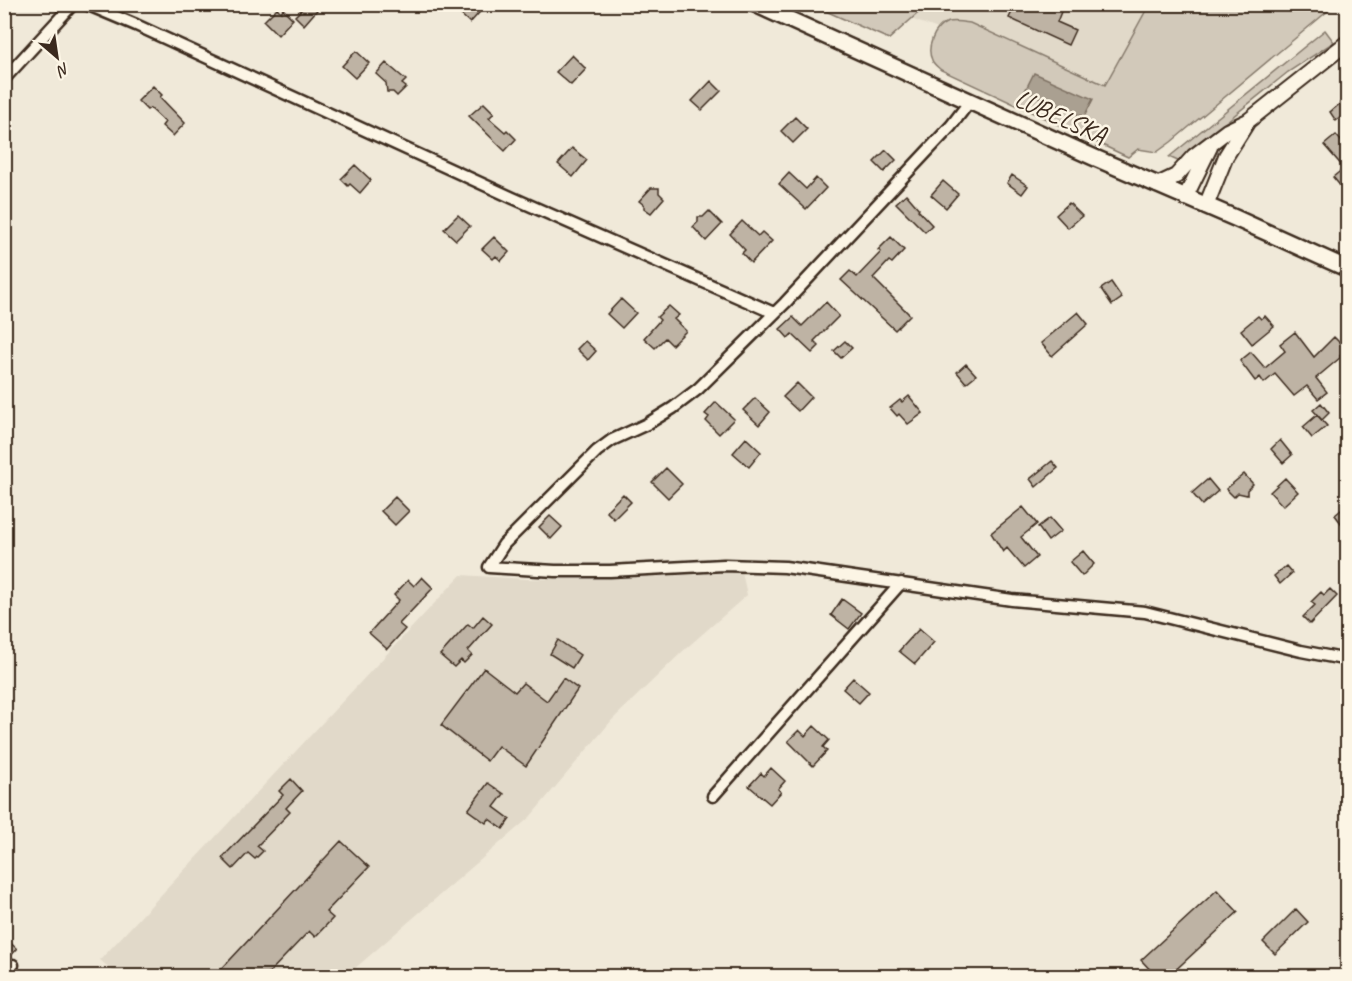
<svg xmlns="http://www.w3.org/2000/svg" width="1352" height="981" font-family="Caveat,sans-serif">
<style>
.built{fill:#e1d9c9}
.green{fill:#d2c9ba;stroke:#867a6c;stroke-width:1.5}
.water{fill:#aaa091;stroke:#7e7163;stroke-width:1.5}
.building{fill:#beb3a4;stroke:#3b2a1e;stroke-width:1.5}
.lines{fill:none;stroke-linecap:round;stroke-linejoin:round}
.minor-casing{stroke:#3b2a1e;stroke-width:15}
.tertiary-casing{stroke:#3b2a1e;stroke-width:18}
.secondary-casing{stroke:#3b2a1e;stroke-width:20}
.minor{stroke:#fcf5e5;stroke-width:10}
.tertiary{stroke:#fcf5e5;stroke-width:14}
.secondary{stroke:#fcf5e5;stroke-width:15}
.labels{text-anchor:middle;stroke-width:5;stroke-linejoin:round;paint-order:stroke}
.street-label{font-size:26px;fill:#3b2a1e;stroke:#fcf5e5}
</style>
<rect width="100%" height="100%" fill="#f0e9d9"/>
<filter id="ink" filterUnits="userSpaceOnUse"><feTurbulence type="fractalNoise" baseFrequency=".0167" numOctaves="2"/><feDisplacementMap in="SourceGraphic" scale="12" xChannelSelector="R" yChannelSelector="G"/><feConvolveMatrix kernelMatrix="1 2 1 2 8 2 1 2 1" color-interpolation-filters="sRGB"/></filter>
<g filter="url(#ink)">
<path class="built" d="M 927,5 L 1149,5 L 1105,85 L 945,23 L 938,29 L 911,19 Z
M 742,572 L 747,595 L 683,651 L 612,720 L 530,817 L 346,976 L 119,976 L 100,960 L 461,575 L 527,579 L 603,579 Z"/>
<path class="green" d="M 812,5 L 927,5 L 889,39 Z
M 1149,5 L 1335,5 L 1171,142 L 1157,152 L 1138,149 L 1128,157 L 941,70 C 938,67 933,64 932,60 C 926,48 934,28 946,23 C 954,20 962,22 970,23 L 1105,85 Z
M 1325,30 L 1334,42 L 1288,72 L 1185,155 L 1180,162 L 1169,157 Z"/>
<path class="water" d="M 1034,73 L 1093,99 L 1084,117 L 1025,91 Z"/>
<path class="building" d="M 307,4 L 311,4 L 317,10 L 304,25 L 295,16 Z
M 461,4 L 487,4 L 470,23 L 456,10 Z
M 1016,4 L 1064,4 L 1057,22 L 1075,30 L 1068,45 L 1009,18 Z
M 277,8 L 281,12 L 283,9 L 293,19 L 278,35 L 264,21 Z
M 356,51 L 369,63 L 355,78 L 342,66 Z
M 572,55 L 586,69 L 571,85 L 556,72 Z
M 386,63 L 406,80 L 402,84 L 406,87 L 397,96 L 393,92 L 387,92 L 386,83 L 376,74 Z
M 711,81 L 721,91 L 702,110 L 692,101 Z
M 153,86 L 162,95 L 160,97 L 185,123 L 173,136 L 162,126 L 165,122 L 150,108 L 147,110 L 138,101 Z
M 1347,98 L 1347,112 L 1336,121 L 1330,112 Z
M 484,103 L 494,113 L 489,118 L 505,132 L 507,130 L 516,139 L 505,151 L 469,116 Z
M 795,117 L 807,129 L 793,143 L 781,131 Z
M 1336,135 L 1342,142 L 1347,138 L 1347,194 L 1333,177 L 1344,168 L 1324,145 Z
M 572,148 L 587,160 L 573,177 L 558,164 Z
M 886,150 L 896,160 L 884,172 L 874,162 Z
M 355,165 L 371,180 L 360,193 L 350,184 L 348,186 L 341,179 Z
M 789,173 L 806,189 L 816,178 L 826,188 L 806,209 L 779,184 Z
M 1012,175 L 1028,186 L 1022,194 L 1007,183 Z
M 943,181 L 958,194 L 946,208 L 931,195 Z
M 651,188 L 659,188 L 659,193 L 664,198 L 651,213 L 644,208 L 644,205 L 639,201 Z
M 906,194 L 919,209 L 918,210 L 932,225 L 925,232 L 896,203 Z
M 1069,203 L 1082,216 L 1068,228 L 1056,215 Z
M 709,211 L 722,224 L 706,241 L 693,227 L 698,222 L 698,217 L 703,217 Z
M 458,215 L 470,226 L 456,240 L 444,229 Z
M 742,221 L 758,236 L 762,232 L 772,241 L 751,263 L 742,253 L 745,250 L 730,234 Z
M 494,237 L 509,252 L 501,261 L 496,256 L 493,259 L 482,249 Z
M 891,237 L 904,250 L 892,263 L 889,261 L 873,278 L 910,315 L 895,330 L 841,280 L 850,271 L 857,277 L 881,252 L 878,250 Z
M 1111,282 L 1122,298 L 1112,305 L 1101,289 Z
M 621,299 L 636,313 L 622,328 L 607,314 Z
M 826,302 L 839,316 L 814,341 L 819,346 L 812,353 L 792,334 L 788,338 L 780,329 L 793,317 L 802,326 Z
M 669,306 L 679,315 L 674,319 L 686,331 L 672,345 L 665,338 L 655,348 L 644,338 L 660,320 L 657,317 Z
M 1078,312 L 1088,324 L 1052,356 L 1041,343 Z
M 1258,316 L 1261,319 L 1265,316 L 1274,326 L 1252,344 L 1241,330 Z
M 1295,332 L 1314,357 L 1334,337 L 1346,349 L 1340,356 L 1341,357 L 1316,378 L 1327,392 L 1318,399 L 1307,386 L 1294,396 L 1275,374 L 1264,383 L 1260,377 L 1255,381 L 1240,361 L 1251,352 L 1265,368 L 1285,351 L 1280,344 Z
M 585,341 L 596,351 L 588,360 L 577,349 Z
M 845,341 L 852,348 L 841,358 L 834,351 Z
M 966,364 L 976,375 L 966,383 L 957,372 Z
M 797,383 L 811,397 L 798,411 L 783,397 Z
M 909,396 L 923,413 L 908,424 L 899,414 L 897,416 L 890,408 L 900,400 L 902,402 Z
M 755,398 L 770,412 L 759,425 L 743,410 Z
M 716,402 L 734,419 L 719,434 L 706,421 L 709,417 L 705,414 Z
M 1321,403 L 1329,413 L 1322,420 L 1313,410 Z
M 1317,415 L 1327,426 L 1312,438 L 1303,427 Z
M 746,438 L 761,452 L 749,467 L 733,453 Z
M 1280,440 L 1292,455 L 1283,463 L 1271,449 Z
M 1052,461 L 1058,468 L 1036,487 L 1030,479 Z
M 666,468 L 682,484 L 668,498 L 652,482 Z
M 1244,474 L 1253,484 L 1247,490 L 1247,495 L 1238,493 L 1234,497 L 1226,489 Z
M 1285,478 L 1298,492 L 1283,506 L 1270,492 Z
M 1208,479 L 1218,491 L 1202,505 L 1192,493 Z
M 623,494 L 631,502 L 614,519 L 606,511 Z
M 395,497 L 409,511 L 395,525 L 381,511 Z
M 1347,505 L 1347,531 L 1335,515 Z
M 1023,507 L 1037,524 L 1021,537 L 1037,557 L 1024,568 L 1007,548 L 1003,552 L 991,533 Z
M 550,516 L 562,527 L 551,539 L 539,527 Z
M 1050,518 L 1061,531 L 1048,541 L 1038,527 Z
M 1083,551 L 1094,564 L 1082,576 L 1070,562 Z
M 1286,566 L 1292,573 L 1280,584 L 1274,576 Z
M 422,577 L 433,588 L 399,624 L 405,629 L 387,649 L 369,633 L 399,600 L 394,595 L 408,580 L 414,586 Z
M 1330,589 L 1337,596 L 1310,624 L 1303,617 L 1315,605 L 1311,602 L 1321,592 L 1324,595 Z
M 842,599 L 861,613 L 849,629 L 831,615 Z
M 483,616 L 492,624 L 468,651 L 472,655 L 464,663 L 461,660 L 454,667 L 440,655 L 468,624 L 473,628 Z
M 919,629 L 934,642 L 915,664 L 899,651 Z
M 558,640 L 580,655 L 572,668 L 550,654 Z
M 484,668 L 515,692 L 523,683 L 547,701 L 563,678 L 578,689 L 526,766 L 498,746 L 487,761 L 441,725 Z
M 853,678 L 869,692 L 859,703 L 843,689 Z
M 814,726 L 829,740 L 823,747 L 827,751 L 813,766 L 788,741 L 799,730 L 805,736 Z
M 771,768 L 785,781 L 778,789 L 781,792 L 770,804 L 749,786 L 761,773 L 764,776 Z
M 291,779 L 302,791 L 286,808 L 290,812 L 257,846 L 263,851 L 255,859 L 248,853 L 233,869 L 222,858 L 283,795 L 279,791 Z
M 488,783 L 504,794 L 494,807 L 510,819 L 503,829 L 489,819 L 486,823 L 468,810 Z
M 341,841 L 369,867 L 326,912 L 333,918 L 315,937 L 309,931 L 266,976 L 215,976 Z
M 1217,890 L 1238,912 L 1169,976 L 1156,976 L 1141,960 Z
M 1296,909 L 1308,922 L 1275,954 L 1263,942 Z
M 4,937 L 17,949 L 4,963 Z"/>
<g class="lines">
<defs>
<path id="minor" d="M 86,4 L 136,25 L 513,198 L 774,313
M 4,79 L 73,4
M 489,567 L 555,571 L 610,571 L 724,565 L 785,567 L 1012,600 L 1145,612 L 1301,651 L 1348,660
M 489,567 L 504,544 L 597,451 L 612,440 L 647,424 L 673,408 L 698,389 L 785,303 L 951,126 L 970,101
M 713,796 L 901,583
M 4,975 L 13,965"/>
<path id="tertiary" d="M 1157,185 L 1176,176 L 1194,156 L 1227,131 L 1248,121 L 1348,42
M 1185,198 L 1210,147
M 1206,206 L 1226,156 L 1248,121"/>
<path id="secondary" d="M 755,4 L 1093,157 L 1235,218 L 1348,269"/>
</defs>
<use href="#minor" class="minor-casing"/>
<use href="#tertiary" class="tertiary-casing"/>
<use href="#secondary" class="secondary-casing"/>
<use href="#minor" class="minor"/>
<use href="#tertiary" class="tertiary"/>
<use href="#secondary" class="secondary"/>
</g>
</g>
<g class="labels">
<g class="street-label">
<text transform="translate(1061 116) rotate(24)" y="9">LUBELSKA</text>
</g>
</g>
<rect width="1352" height="981" fill="none" stroke="#fcf5e5" stroke-width="24"/>
<rect x="12" y="12" width="1328" height="957" fill="none" stroke="#3b2a1e" stroke-width="2" filter="url(#ink)"/>
<g transform="translate(57 57) rotate(151)" stroke="#fcf5e5" stroke-width="4.5" paint-order="stroke">
<path d="M0-4.5L10 22L0 15L-10 22Z" fill="#3b2a1e"/>
<text y="-9" font-size="16" font-weight="bold" text-anchor="middle" fill="#3b2a1e">N</text>
</g>
</svg>
